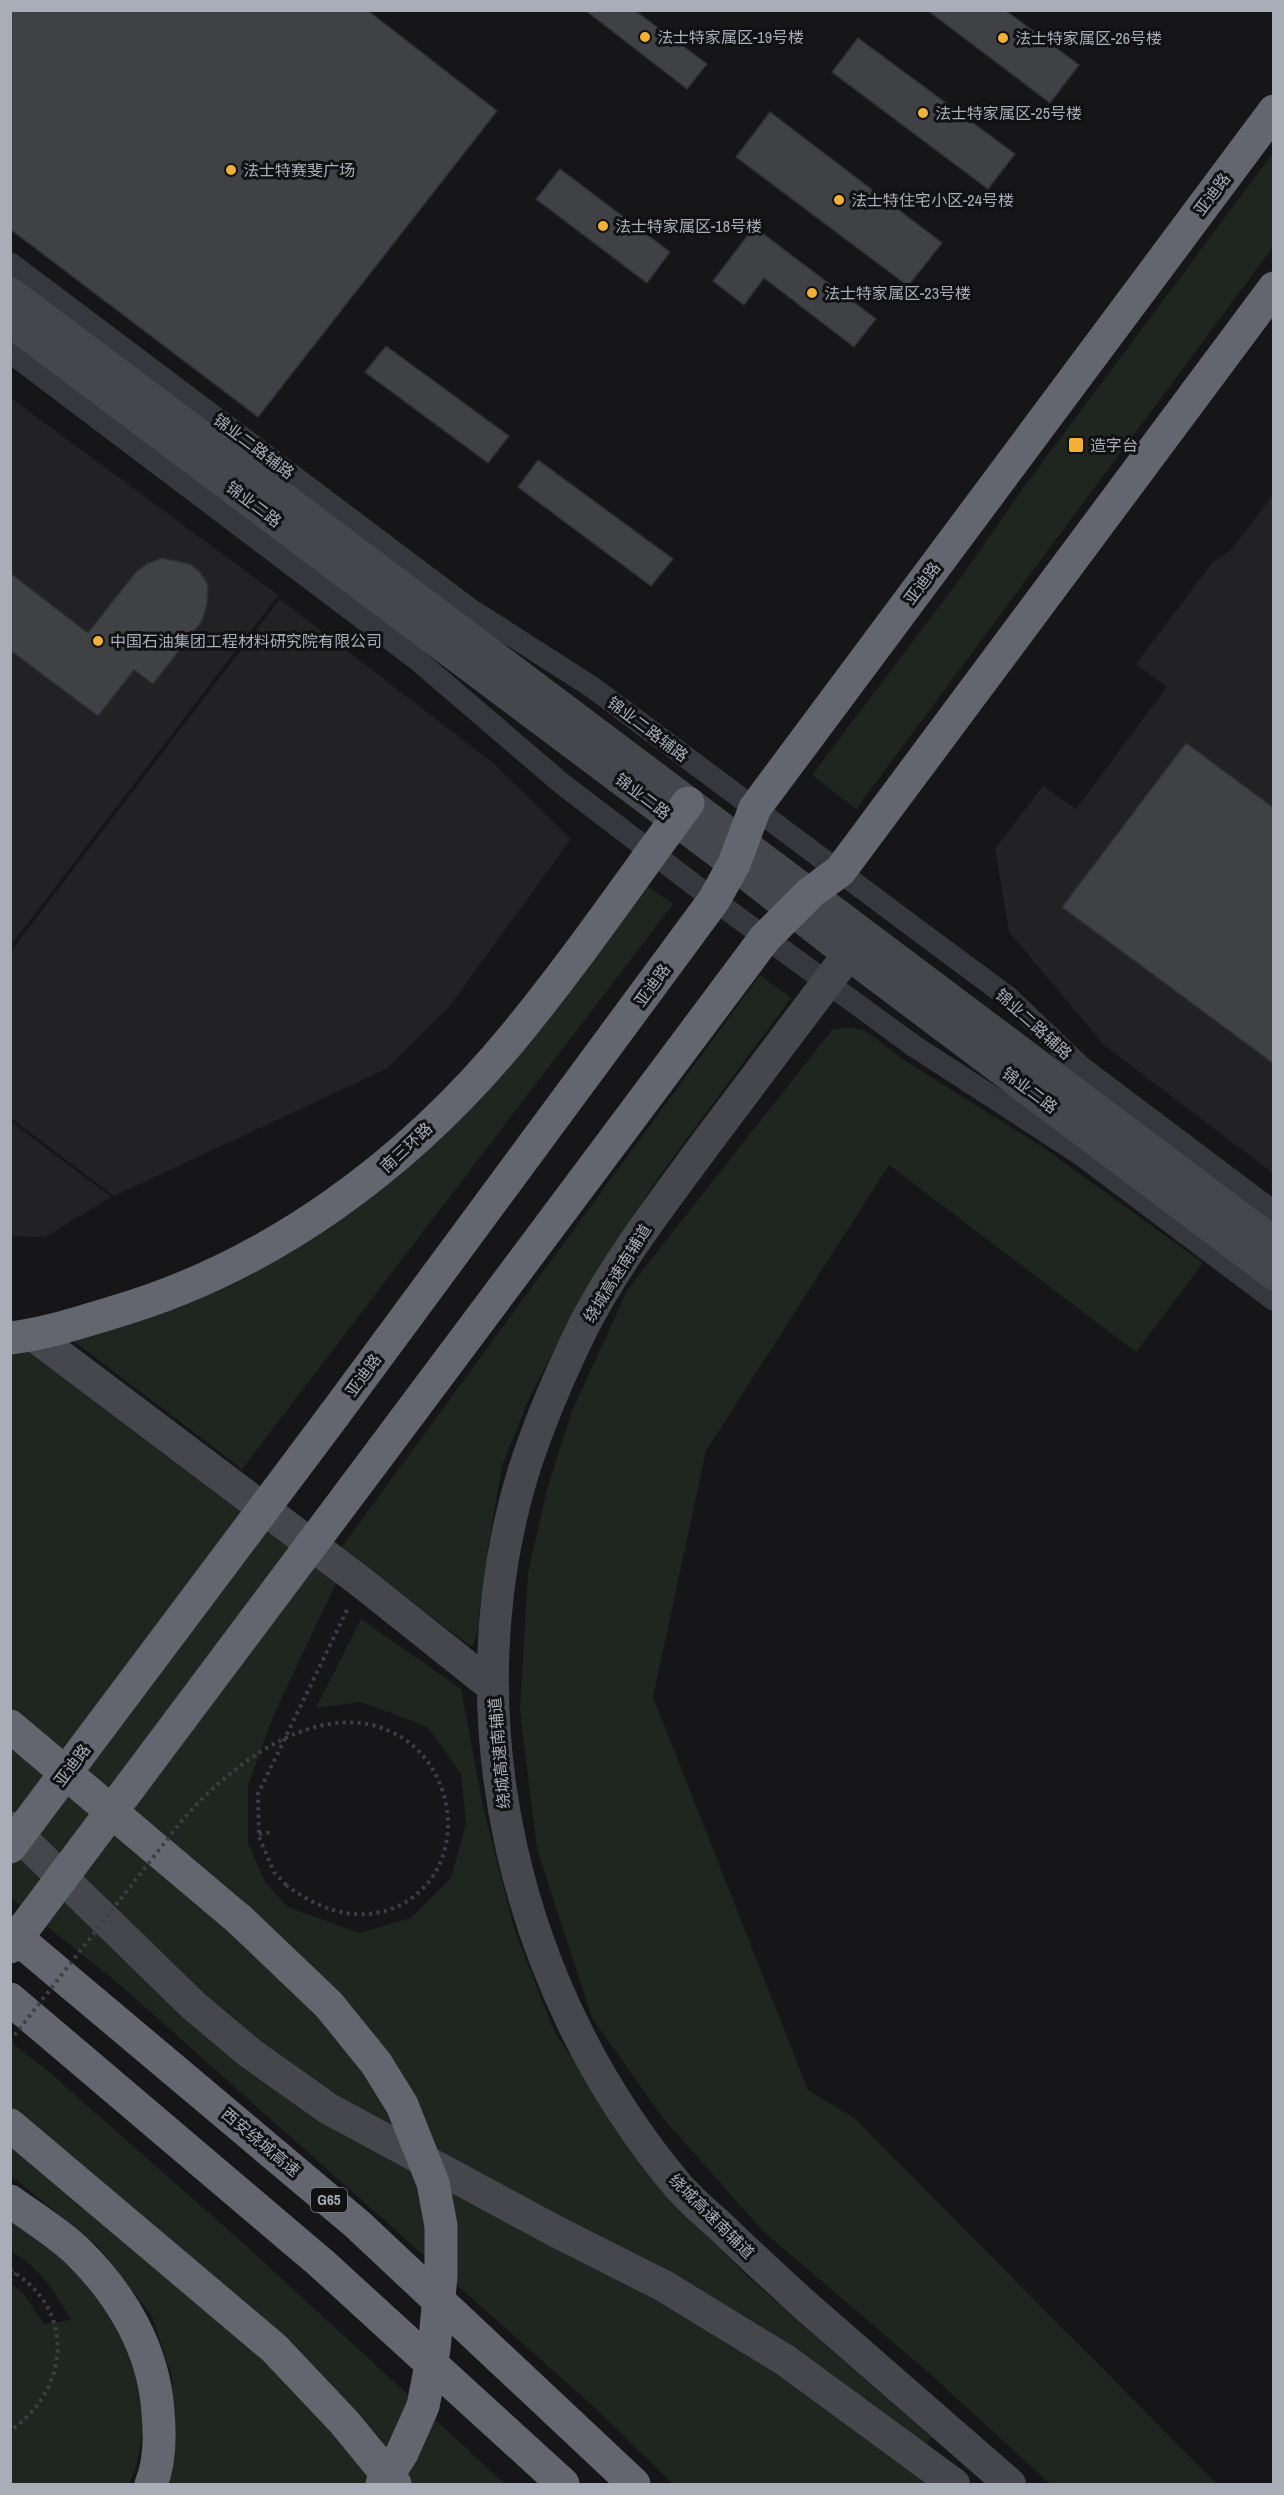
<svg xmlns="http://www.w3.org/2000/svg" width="1284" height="2495" font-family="'Archivo Narrow','Noto Sans SC',sans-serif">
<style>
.built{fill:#222225}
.green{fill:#1e261f}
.building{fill:#404145;stroke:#303034;stroke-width:1.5}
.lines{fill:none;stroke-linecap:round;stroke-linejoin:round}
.path{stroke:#3d3f44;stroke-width:4;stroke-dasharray:3 4.5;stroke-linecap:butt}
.street{stroke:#37383d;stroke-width:22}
.secondary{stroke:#45474d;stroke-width:32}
.highway{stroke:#63666e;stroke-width:33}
.path-bridge{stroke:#3d3f44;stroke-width:4;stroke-dasharray:3 4.5;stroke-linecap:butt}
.highway-bridge{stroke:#63666e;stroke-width:33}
.poi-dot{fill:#f2b134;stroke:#111113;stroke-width:2}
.labels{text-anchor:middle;stroke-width:6;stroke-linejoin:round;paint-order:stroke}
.shield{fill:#111113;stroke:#7b7e86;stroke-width:1.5}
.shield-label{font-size:15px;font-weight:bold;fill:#a8adb8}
.poi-label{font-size:16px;fill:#a8adb8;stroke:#111113;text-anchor:start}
.street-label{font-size:16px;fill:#a8adb8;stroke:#111113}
</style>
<rect width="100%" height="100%" fill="#161618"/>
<path class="built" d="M 11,398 L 278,595 L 11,945 Z
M 1273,495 L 1273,1173 L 1105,1046 L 1009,932 L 995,849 L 1043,786 L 1076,809 L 1167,687 L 1136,664 L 1213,562 L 1232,549 Z
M 280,599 L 493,763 L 571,839 L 448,1008 L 386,1069 L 114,1196 L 11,1118 L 11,951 Z
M 11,1122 L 111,1197 L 45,1237 L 11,1236 Z"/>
<path class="green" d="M 1273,153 L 1273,247 L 856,809 L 812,775 L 960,579 L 1021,491 Z
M 645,885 L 673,904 L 242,1469 L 71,1339 L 167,1311 L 475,1104 L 541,1029 Z
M 760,975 L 791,998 L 658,1178 L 582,1295 L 528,1401 L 502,1466 L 487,1554 L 477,1633 L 473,1646 L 466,1643 L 341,1548 Z
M 848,1027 L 866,1031 L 901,1058 L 1044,1148 L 1203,1263 L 1136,1352 L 889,1165 L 706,1451 L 653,1697 L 808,2090 L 854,2118 L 1217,2484 L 1050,2484 L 927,2371 L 763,2231 L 663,2118 L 592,2018 L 537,1849 L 520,1710 L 528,1572 L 548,1486 L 572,1411 L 628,1289 L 832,1030 Z
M 30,1347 L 339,1577 L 275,1712 L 248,1785 L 248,1843 L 265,1882 L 288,1907 L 359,1933 L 411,1918 L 451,1878 L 466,1824 L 461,1774 L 428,1727 L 361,1702 L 316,1708 L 361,1619 L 461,1689 L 483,1807 L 514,1928 L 554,2031 L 657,2184 L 748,2277 L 931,2437 L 917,2465 L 939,2484 L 673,2484 L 594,2407 L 118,1983 L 11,1898 L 10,1351 Z
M 10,2041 L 49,2072 L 244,2244 L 505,2484 L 162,2484 L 173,2442 L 172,2377 L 152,2316 L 97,2245 L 11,2176 Z
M 11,2212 L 106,2300 L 140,2358 L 147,2405 L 136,2468 L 129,2484 L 11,2484 L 10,2283 L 23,2293 L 44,2324 L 71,2320 C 55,2291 40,2268 11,2251 Z"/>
<path class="building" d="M 10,10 L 367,10 L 497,111 L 258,417 L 10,229 Z
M 585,10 L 634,10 L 707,64 L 687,89 Z
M 927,10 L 1005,10 L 1079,65 L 1050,103 Z
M 858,38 L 1015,154 L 988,189 L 832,72 Z
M 770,112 L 942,243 L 908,286 L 736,157 Z
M 560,169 L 670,252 L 647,283 L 536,199 Z
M 754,227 L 876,319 L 854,347 L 764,278 L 744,305 L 713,281 Z
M 386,346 L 509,436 L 488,463 L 365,372 Z
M 538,460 L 673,559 L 651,586 L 518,487 Z
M 162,558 L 190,564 L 200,572 L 208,585 L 207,604 L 202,621 L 153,684 L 134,670 L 98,716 L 10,650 L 10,573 L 88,633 L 135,573 L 148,563 Z
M 1186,743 L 1274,808 L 1274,1064 L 1062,907 Z"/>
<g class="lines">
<path class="path" d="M 259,1834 L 274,1832
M 286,1885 L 274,1872 L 259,1837 L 258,1794 L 349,1606
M 10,2270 C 77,2309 70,2389 10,2431
M 10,2281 L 16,2273"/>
<path class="street" d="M 10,263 L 470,609 L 592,687 L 931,940 L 1008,997 L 1080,1066 L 1274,1212
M 10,352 L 415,658 L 561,783 L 714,900 L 914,1046 L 1080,1154 L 1274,1300"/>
<path class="secondary" d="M 10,293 L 1274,1243
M 10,321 L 734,864 L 848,954 L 1274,1274
M 863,935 C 811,1004 759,1073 707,1142 C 663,1202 617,1261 583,1327 C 560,1374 539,1423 523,1473 C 449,1717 515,1993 679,2187 C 691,2200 705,2213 719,2225 C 748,2253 777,2280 807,2307 C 875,2366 942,2425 1010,2484
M 33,1335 L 361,1582 L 493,1687
M 10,1827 L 194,2006 L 250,2053 L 329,2109 L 557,2232 L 664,2286 L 785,2360 L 954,2484"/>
<path class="highway" d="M 10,1338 C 45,1334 78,1323 111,1313 C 271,1267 410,1163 515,1035 C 576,961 631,880 688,803
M 334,1415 L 714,900 L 734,864 L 755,808 L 1274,111
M 383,1449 L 765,938 L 810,893 L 840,871 L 1274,288
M 10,1726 L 240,1920
M 10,1932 L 357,2224 L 634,2484
M 10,1999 L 321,2263 L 563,2484
M 10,2125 L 274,2348 L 344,2422 L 395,2484
M 10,2201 C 32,2217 57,2232 77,2251 C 121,2294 154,2349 158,2412 C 160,2434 160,2463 151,2484"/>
<path class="path-bridge" d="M 10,2041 L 180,1823 C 225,1769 313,1699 387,1730 C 461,1760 472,1873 396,1907 C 356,1924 318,1909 286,1885"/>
<path class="highway-bridge" d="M 10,1847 L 334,1415
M 240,1920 L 329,2005 L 376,2063 L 402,2105 L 433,2183 L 441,2226 L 441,2276 L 434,2349 L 423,2406 L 402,2453 L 382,2484
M 10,1947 L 383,1449"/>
</g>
<g class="poi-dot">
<circle cx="645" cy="37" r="6"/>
<circle cx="1003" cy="38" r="6"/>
<circle cx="923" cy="113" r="6"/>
<circle cx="231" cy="170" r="6"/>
<circle cx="839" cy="200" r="6"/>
<circle cx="603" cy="226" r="6"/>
<circle cx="812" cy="293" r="6"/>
<rect x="1068" y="437" width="16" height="16" rx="3"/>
<circle cx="98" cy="641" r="6"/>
</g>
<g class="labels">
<rect class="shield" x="311" y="2188" width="36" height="24" rx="4.5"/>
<g class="shield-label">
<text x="329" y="2205">G65</text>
</g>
<g class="poi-label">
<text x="657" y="43">法士特家属区-19号楼</text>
<text x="1015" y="44">法士特家属区-26号楼</text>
<text x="935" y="119">法士特家属区-25号楼</text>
<text x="243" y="176">法士特赛斐广场</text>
<text x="851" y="206">法士特住宅小区-24号楼</text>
<text x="615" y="232">法士特家属区-18号楼</text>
<text x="824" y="299">法士特家属区-23号楼</text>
<text x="1090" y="451">造字台</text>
<text x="110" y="647">中国石油集团工程材料研究院有限公司</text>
</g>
<g class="street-label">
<text transform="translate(1212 194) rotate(-53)" y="6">亚迪路</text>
<text transform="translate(254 446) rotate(37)" y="6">锦业二路辅路</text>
<text transform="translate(254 504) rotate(37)" y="6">锦业二路</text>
<text transform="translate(922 583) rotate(-53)" y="6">亚迪路</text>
<text transform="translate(648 729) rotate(37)" y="6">锦业二路辅路</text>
<text transform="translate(643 796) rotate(37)" y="6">锦业二路</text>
<text transform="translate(652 985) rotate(-54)" y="6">亚迪路</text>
<text transform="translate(1034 1024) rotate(42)" y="6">锦业二路辅路</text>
<text transform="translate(1030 1090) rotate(37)" y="6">锦业二路</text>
<text transform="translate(406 1147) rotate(-43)" y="6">南三环路</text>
<text transform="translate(617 1273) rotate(-58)" y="6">绕城高速南辅道</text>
<text transform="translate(363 1375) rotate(-54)" y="6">亚迪路</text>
<text transform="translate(499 1753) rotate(-95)" y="6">绕城高速南辅道</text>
<text transform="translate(72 1765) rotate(-53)" y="6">亚迪路</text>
<text transform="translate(261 2142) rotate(40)" y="6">西安绕城高速</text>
<text transform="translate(712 2216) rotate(45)" y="6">绕城高速南辅道</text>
</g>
</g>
<rect width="1284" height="2495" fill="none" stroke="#a8adb8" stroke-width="24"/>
</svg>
